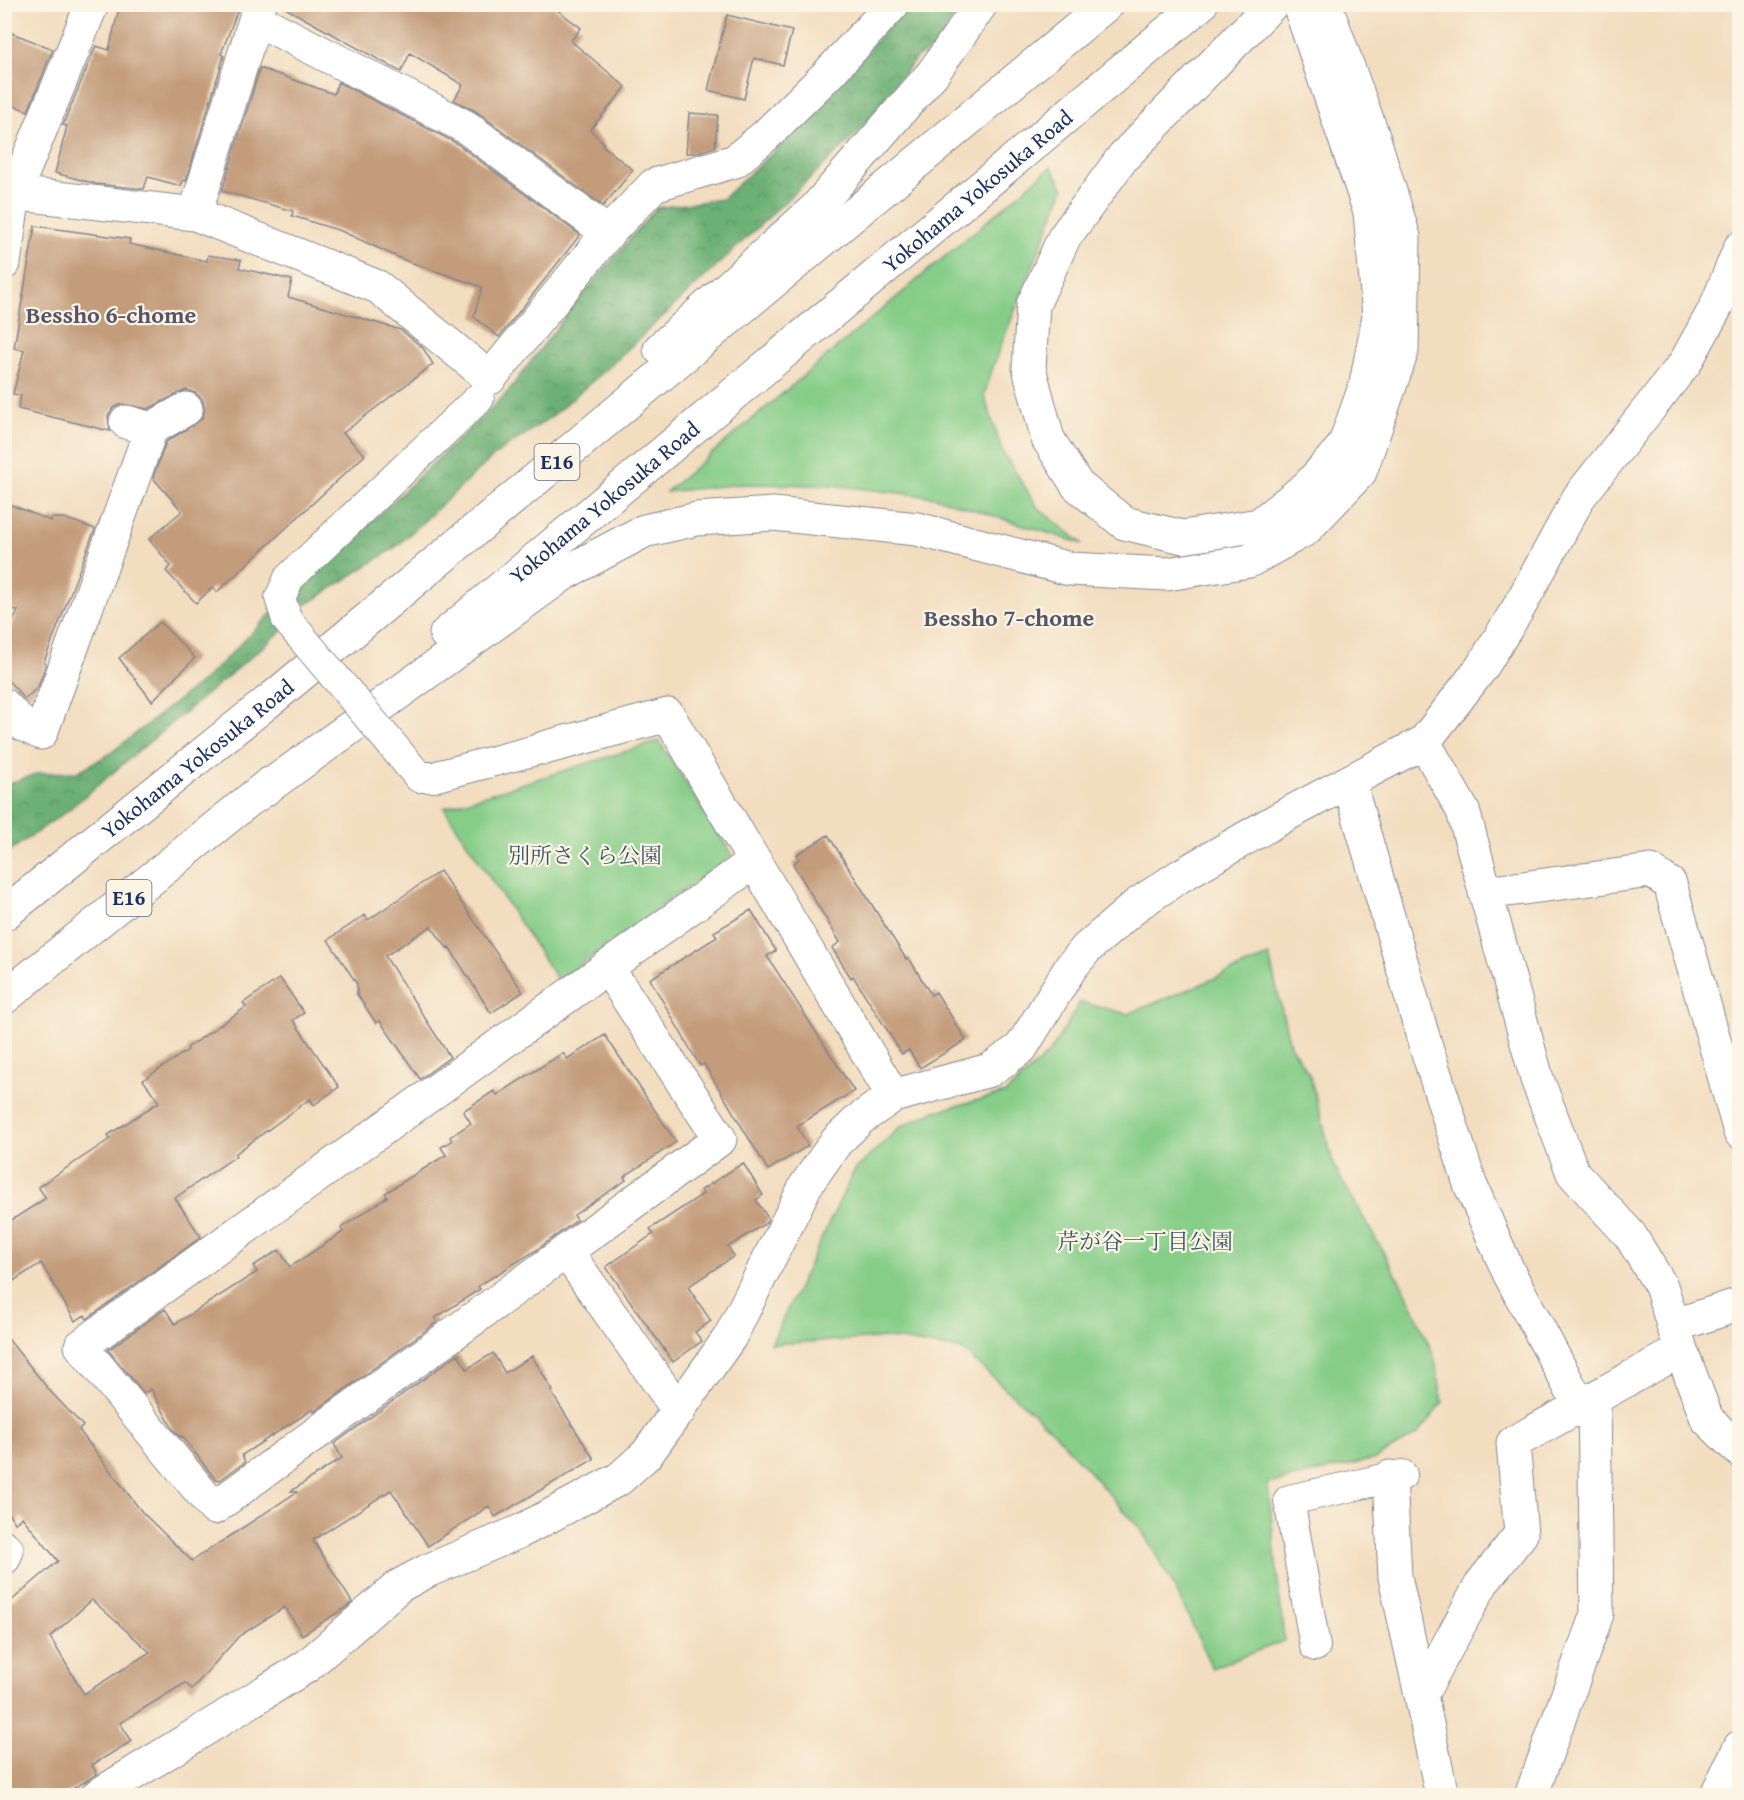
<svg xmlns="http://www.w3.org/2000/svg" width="1744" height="1800" font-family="'Gentium Book Plus','Noto Serif JP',serif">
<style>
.green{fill:#86cd88;stroke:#507e73;stroke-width:1.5}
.forest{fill:url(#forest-crowns);stroke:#447069;stroke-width:1.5}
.building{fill:#c39c7c;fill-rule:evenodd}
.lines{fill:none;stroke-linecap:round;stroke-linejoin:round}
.pedestrian-casing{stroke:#86868e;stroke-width:32}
.minor-casing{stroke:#86868e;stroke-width:35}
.motorway-casing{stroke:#86868e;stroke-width:35}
.pedestrian{stroke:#fff;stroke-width:30}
.minor{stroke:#fff;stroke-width:33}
.motorway{stroke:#fff;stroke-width:33}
.pedestrian-bridge-casing{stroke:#86868e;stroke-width:32;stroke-linecap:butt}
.pedestrian-bridge{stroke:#fff;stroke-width:30}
.labels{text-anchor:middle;stroke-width:4.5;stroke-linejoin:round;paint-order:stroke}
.shield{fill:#fcf5e5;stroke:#5e6a86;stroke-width:1.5}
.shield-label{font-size:21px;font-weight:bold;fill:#1b2f5e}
.street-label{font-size:22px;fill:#1b2f5e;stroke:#fcf5e5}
.park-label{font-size:22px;fill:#365668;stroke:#fcf5e5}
.neighbourhood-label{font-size:24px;font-weight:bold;fill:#565568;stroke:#fcf5e5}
</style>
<defs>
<pattern id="forest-crowns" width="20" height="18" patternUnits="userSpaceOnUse" patternTransform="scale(1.5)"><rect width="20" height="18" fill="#6cb074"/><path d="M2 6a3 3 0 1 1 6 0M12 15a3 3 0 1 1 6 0" fill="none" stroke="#589062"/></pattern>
</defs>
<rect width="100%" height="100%" fill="#fcf5e5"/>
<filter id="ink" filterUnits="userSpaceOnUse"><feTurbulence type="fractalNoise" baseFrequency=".0167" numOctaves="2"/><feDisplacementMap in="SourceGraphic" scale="12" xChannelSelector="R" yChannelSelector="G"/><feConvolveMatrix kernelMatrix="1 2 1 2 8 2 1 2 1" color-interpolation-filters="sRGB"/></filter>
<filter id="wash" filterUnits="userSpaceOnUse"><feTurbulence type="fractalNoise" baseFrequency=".008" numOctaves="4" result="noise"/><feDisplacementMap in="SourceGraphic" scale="24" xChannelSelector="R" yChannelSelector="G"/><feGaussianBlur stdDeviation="1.35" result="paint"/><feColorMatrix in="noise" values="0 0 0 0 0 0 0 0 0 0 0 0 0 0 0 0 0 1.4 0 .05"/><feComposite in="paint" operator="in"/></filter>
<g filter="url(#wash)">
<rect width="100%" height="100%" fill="#f2ddbf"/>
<path class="green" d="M 1051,167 L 1064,188 L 997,355 L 984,395 L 1002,451 L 1038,508 L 1083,544 L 934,497 L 831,485 L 740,484 L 666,492 Z
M 659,741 L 732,855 L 558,981 L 444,808 Z
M 1269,956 L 1290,1045 L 1310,1076 L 1334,1166 L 1406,1292 L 1434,1356 L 1443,1402 L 1418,1434 L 1375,1459 L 1268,1484 L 1284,1641 L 1212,1668 L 1174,1586 L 1142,1531 L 1052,1430 L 962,1350 L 887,1338 L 771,1344 L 854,1171 L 900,1127 L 932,1112 L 1006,1093 L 1051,1051 L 1080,1002 L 1128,1014 Z"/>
<path class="forest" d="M 906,5 L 962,5 L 932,50 L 917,57 L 856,135 L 611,365 L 551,417 L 495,455 L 396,547 L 306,605 L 300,600 L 302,589 L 328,563 L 506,394 L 575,304 L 656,208 L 722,199 L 814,115 Z
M 274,611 L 284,629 L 67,811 L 5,854 L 5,785 L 39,773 L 77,772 L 108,755 L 205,679 Z"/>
<g id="blocks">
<path class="building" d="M 120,4 L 240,4 L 221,54 L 224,56 L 186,181 L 183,180 L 181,186 L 148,177 L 144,189 L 96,184 L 55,173 L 67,126 L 63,125 L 96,46 L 109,50 Z
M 278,4 L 549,4 L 581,28 L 571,41 L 626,87 L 590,130 L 604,143 L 602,145 L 633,170 L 603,206 L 477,112 L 454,100 L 463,85 L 410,53 L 401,72 Z
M 727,15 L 792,31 L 783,65 L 754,58 L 744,99 L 708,90 Z
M 4,30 L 53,49 L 28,111 L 4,102 Z
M 260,68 L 334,94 L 338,82 L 456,143 L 580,235 L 499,337 L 474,317 L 482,287 L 404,260 L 341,231 L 292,216 L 293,211 L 222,191 Z
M 689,113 L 718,115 L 715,147 L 695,153 L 686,153 Z
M 35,226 L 130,239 L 129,244 L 207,261 L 208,255 L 241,260 L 239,268 L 292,280 L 288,297 L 401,330 L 423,348 L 433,364 L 343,433 L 365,455 L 217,592 L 213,587 L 196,603 L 166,571 L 171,566 L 149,539 L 182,511 L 153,478 L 166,442 L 202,419 L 205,410 L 202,399 L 195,393 L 186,390 L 148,409 L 121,404 L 113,408 L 108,416 L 110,431 L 18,409 L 21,395 L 13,394 L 24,350 L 14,348 Z
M 4,502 L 51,521 L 52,518 L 64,518 L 95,529 L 44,662 L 46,664 L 38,687 L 25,699 L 4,676 L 4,640 L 18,611 L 4,606 Z
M 160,622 L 195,658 L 152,701 L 119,658 Z
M 828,835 L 906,959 L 909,958 L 931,995 L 936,992 L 966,1040 L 920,1068 L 909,1050 L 902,1054 L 853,976 L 851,978 L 832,948 L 840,942 L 793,864 L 799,859 L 796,855 Z
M 440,871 L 523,992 L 491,1013 L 449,947 L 447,948 L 431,926 L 385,956 L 450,1057 L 420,1079 L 380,1021 L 376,1023 L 357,994 L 357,984 L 328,940 L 365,915 L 368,920 Z
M 751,910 L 776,951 L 767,956 L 854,1091 L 797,1126 L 808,1146 L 768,1170 L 704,1064 L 700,1066 L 650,979 L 717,937 L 714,932 Z
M 280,978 L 304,1013 L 293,1020 L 339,1087 L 314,1105 L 310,1099 L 235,1154 L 236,1156 L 175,1198 L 201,1237 L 87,1319 L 85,1315 L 75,1321 L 41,1263 L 4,1287 L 4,1225 L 46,1198 L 38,1187 L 110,1139 L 108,1135 L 159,1102 L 143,1080 L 188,1050 L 187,1048 L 246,1007 L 243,1003 Z
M 605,1035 L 676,1142 L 624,1177 L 626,1180 L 574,1215 L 577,1220 L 535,1251 L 478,1286 L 480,1289 L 435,1318 L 437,1322 L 314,1412 L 313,1409 L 242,1455 L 245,1462 L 220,1480 L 215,1479 L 182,1436 L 180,1437 L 173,1429 L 151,1389 L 144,1393 L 108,1350 L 165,1309 L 175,1324 L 257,1272 L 253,1266 L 279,1250 L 290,1267 L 343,1232 L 341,1228 L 387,1197 L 385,1193 L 446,1155 L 441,1147 L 452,1141 L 450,1137 L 471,1123 L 463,1111 L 494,1091 L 497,1095 L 563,1053 L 567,1059 Z
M 743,1163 L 763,1195 L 756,1200 L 768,1218 L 766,1223 L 728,1247 L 734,1256 L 688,1287 L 711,1321 L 695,1332 L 702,1341 L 673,1362 L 606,1267 L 653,1234 L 650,1229 L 703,1194 L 701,1190 Z
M 4,1334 L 50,1391 L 83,1426 L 79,1430 L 142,1512 L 192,1561 L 297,1492 L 291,1491 L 342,1458 L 334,1444 L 458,1354 L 467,1369 L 493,1353 L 505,1373 L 532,1356 L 553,1391 L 551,1392 L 594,1459 L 495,1517 L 489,1506 L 428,1546 L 391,1490 L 313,1540 L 352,1602 L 345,1608 L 302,1635 L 285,1607 L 239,1636 L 192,1689 L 185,1683 L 120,1723 L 132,1741 L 92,1765 L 97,1774 L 62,1796 L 4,1796 L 4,1607 L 58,1561 L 22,1517 L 15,1523 L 4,1506 ZM 92,1600 L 150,1652 L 84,1694 L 50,1637 Z"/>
</g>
</g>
<g filter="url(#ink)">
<use href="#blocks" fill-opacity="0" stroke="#86868e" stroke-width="1.5"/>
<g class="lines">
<defs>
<path id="pedestrian" d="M 287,620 L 280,598 L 289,578 L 479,398
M 433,777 L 544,748
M 1315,1646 L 1289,1500 L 1402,1475"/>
<path id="minor" d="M 256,19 L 466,127 L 608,233
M 4,192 L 195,214 L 378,287 L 490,378 L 608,233 L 654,185 L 735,161 L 765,136 L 829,73 L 893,4
M 195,214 L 260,4
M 4,263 L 14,194 L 92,4
M 126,422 L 151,429 L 186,409
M 4,705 L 22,724 L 41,733 L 151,429
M 1424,742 L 1463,811 L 1537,1079 L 1573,1173 L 1630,1235 L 1661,1286 L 1681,1350 L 1707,1419 L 1740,1451
M 544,748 L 668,715 L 893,1096
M 1349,782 L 1423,1037 L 1470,1184 L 1509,1273 L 1580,1406
M 1485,893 L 1651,871 L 1670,884 L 1740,1132
M 607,967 L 720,1139 L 214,1508 L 81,1346 L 755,861
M 566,1251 L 679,1411
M 1673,1326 L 1740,1304
M 1390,1477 L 1395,1577 L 1421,1695
M 4,1547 L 7,1550 L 4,1558
M 97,1796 L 307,1666 L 399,1586 L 427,1571 L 521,1531 L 619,1479 L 647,1454 L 730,1337 L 806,1185 L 836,1142 L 860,1119 L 893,1096 L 990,1070 L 1021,1048 L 1071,967 L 1087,948 L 1138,904 L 1180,876 L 1284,816 L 1424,742 L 1482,667 L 1519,607 L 1579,497 L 1685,363 L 1716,307 L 1740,248
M 1442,1796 L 1421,1695 L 1482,1583 L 1521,1534 L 1513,1443 L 1681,1350
M 1531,1796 L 1597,1614 L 1594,1398
M 1716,1796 L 1740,1747"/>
<g id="motorway">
<path d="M 1272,4 L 1123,157 L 1064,238 L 1033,305 L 1029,368 L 1048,439 L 1077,485 L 1124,523 L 1183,537 L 1259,525 L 1308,486 L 1344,446 L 1366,384 L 1379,316 L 1370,212 L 1299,4"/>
<path d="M 660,349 L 815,209 L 933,73 L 981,4"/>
<path id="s1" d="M 446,634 L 1201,4"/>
<path d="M 254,797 L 565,573 L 644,531 L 697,519 L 773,514 L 917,529 L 1070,569 L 1167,574 L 1249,561 L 1306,529 L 1360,472 L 1402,351 L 1404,237 L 1374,139 L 1325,4"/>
<path id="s2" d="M 4,914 L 280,692 L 1107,4"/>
<path d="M 4,998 L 269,784"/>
</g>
</defs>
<use href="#pedestrian" class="pedestrian-casing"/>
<use href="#minor" class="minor-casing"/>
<use href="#motorway" class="motorway-casing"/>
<use href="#pedestrian" class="pedestrian"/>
<use href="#minor" class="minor"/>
<use href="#motorway" class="motorway"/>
<defs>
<path id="pedestrian-bridge" d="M 287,620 L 419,777 L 433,777"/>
</defs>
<use href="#pedestrian-bridge" class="pedestrian-bridge-casing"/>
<use href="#pedestrian-bridge" class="pedestrian-bridge"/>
</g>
</g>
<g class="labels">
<g class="shield">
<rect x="534.5" y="444" width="45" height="36" rx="4.5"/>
<rect x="106.5" y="880" width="45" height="36" rx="4.5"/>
</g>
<g class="shield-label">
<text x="557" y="469">E16</text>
<text x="129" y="905">E16</text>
</g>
<g class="street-label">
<text dy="8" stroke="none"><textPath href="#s1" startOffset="692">Yokohama Yokosuka Road</textPath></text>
<text dy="8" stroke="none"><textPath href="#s1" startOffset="206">Yokohama Yokosuka Road</textPath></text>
<text dy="8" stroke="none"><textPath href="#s2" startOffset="248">Yokohama Yokosuka Road</textPath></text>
</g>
<g class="park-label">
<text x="585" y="863">別所さくら公園</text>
<text x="1145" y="1249">芹が谷一丁目公園</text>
</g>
<g class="neighbourhood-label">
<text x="111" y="323">Bessho 6-chome</text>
<text x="1009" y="626">Bessho 7-chome</text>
</g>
</g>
<rect width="1744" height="1800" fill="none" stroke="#fcf5e5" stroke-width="24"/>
</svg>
